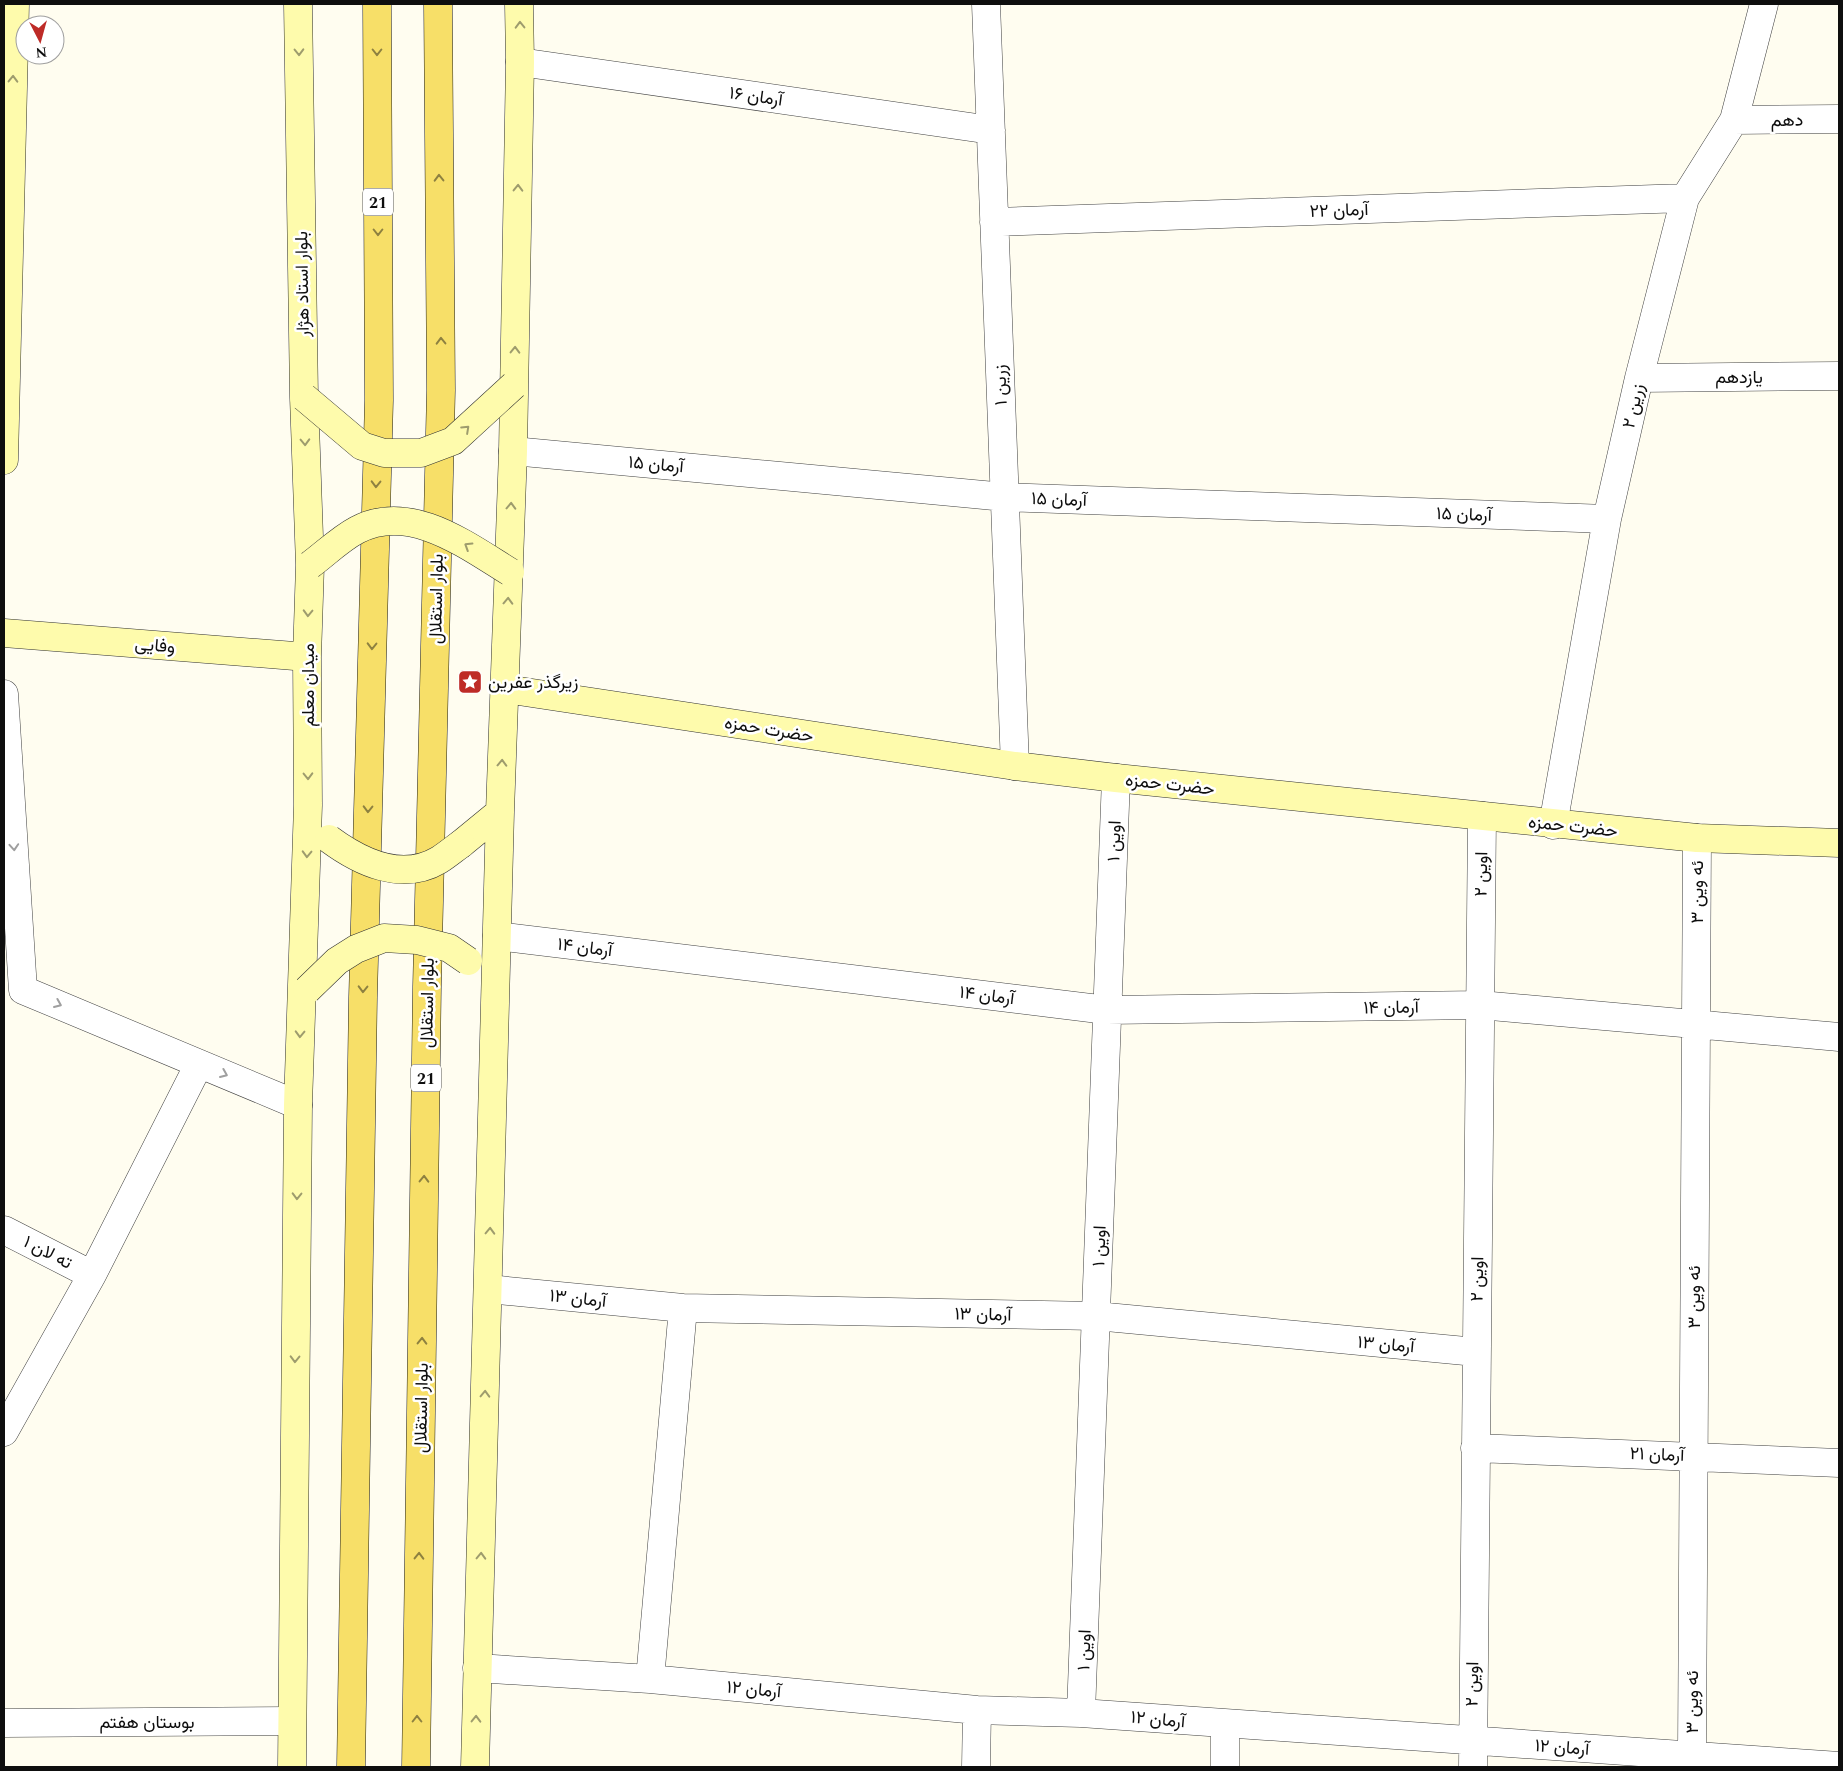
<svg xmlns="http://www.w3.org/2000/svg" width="1843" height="1771" font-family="Spectral,Vazirmatn,serif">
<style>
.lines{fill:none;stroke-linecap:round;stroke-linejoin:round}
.street-casing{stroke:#414141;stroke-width:29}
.secondary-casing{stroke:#303030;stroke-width:29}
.primary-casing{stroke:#1f1f1f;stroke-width:29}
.street{stroke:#fff;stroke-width:28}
.secondary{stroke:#fefbac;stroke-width:28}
.primary{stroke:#f7df68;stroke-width:28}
.secondary-bridge-casing{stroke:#303030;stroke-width:29;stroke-linecap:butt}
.secondary-bridge{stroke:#fefbac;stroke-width:28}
.oneway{stroke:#9e9c6d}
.oneway2{stroke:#8e8140}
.oneway3{stroke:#9f9f9f}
.labels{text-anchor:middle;stroke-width:5;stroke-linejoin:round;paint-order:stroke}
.shield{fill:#fff;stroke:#565656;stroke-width:1}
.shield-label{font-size:16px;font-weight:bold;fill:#0e0e0e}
.street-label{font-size:18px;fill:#0e0e0e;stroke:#fff}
.poi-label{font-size:18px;fill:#0e0e0e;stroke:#fff;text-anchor:start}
</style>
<rect width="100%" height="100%" fill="#fffdf0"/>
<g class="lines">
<defs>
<path id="street" d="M 986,4 L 1015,766
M 520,62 L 991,130
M 1734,120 L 1839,119
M 994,222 L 1685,198
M 1639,378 L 1839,376
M 513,451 L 1005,497 L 1607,519
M 4,694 L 23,990 L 298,1105
M 1553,825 L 1607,519 L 1639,378 L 1685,198 L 1734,120 L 1764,4
M 497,936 L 1107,1010 L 1480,1005 L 1839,1037
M 4,1230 L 92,1275
M 488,1289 L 683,1308 L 1096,1316 L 1476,1352
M 4,1432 L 92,1275 L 199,1064
M 1475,1448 L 1839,1463
M 477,1668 L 650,1679 L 977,1710 L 1081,1713 L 1839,1766
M 650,1679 L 683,1308
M 1081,1713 L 1116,778
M 4,1723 L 291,1721
M 1225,1725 L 1225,1767
M 1692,1755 L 1697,838
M 976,1767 L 977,1710
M 1473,1767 L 1482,816"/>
<path id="secondary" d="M 4,460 L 15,4
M 4,633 L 307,657
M 505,689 L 1015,766 L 1116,778 L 1697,838 L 1839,843
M 461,844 L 500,812
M 292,1767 L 298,1105 L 308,805 L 307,657 L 310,565 L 304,397 L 298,4
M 475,1767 L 500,812 L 513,451 L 520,62 L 519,4"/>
<path id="primary" d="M 351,1767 L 363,997 L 379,400 L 377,4
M 416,1767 L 427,987 L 441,390 L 438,4"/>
</defs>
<use href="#street" class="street-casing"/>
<use href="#secondary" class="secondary-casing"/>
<use href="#primary" class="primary-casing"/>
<use href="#street" class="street"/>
<use href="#secondary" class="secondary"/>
<use href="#primary" class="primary"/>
<defs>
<path id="secondary-bridge" d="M 304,397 L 362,446 L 384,453 L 421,453 L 453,441 L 514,385
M 310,565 C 325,554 340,539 357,530 C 410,502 466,545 510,572
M 329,839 C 360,862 402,882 439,860 C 447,855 454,849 461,844
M 307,990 L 337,961 L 356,949 L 384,938 L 417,940 L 449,948 L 468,961"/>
</defs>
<use href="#secondary-bridge" class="secondary-bridge-casing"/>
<use href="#secondary-bridge" class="secondary-bridge"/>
</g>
<defs><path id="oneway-chevron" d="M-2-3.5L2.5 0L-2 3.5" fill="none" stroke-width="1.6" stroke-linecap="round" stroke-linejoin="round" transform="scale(1.25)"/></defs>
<g class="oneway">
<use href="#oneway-chevron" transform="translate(520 25) rotate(-91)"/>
<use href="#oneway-chevron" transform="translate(299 52) rotate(89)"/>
<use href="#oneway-chevron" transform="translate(13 79) rotate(-89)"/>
<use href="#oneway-chevron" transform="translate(518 188) rotate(-89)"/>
<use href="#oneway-chevron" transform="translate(515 350) rotate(-89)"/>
<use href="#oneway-chevron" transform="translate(466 429) rotate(-43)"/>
<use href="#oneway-chevron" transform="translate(305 442) rotate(88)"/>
<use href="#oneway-chevron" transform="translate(511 506) rotate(-88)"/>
<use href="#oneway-chevron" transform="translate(468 546) rotate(-148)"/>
<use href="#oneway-chevron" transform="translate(508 601) rotate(-88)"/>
<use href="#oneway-chevron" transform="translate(308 613) rotate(92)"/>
<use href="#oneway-chevron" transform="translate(502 763) rotate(-88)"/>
<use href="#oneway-chevron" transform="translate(308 776) rotate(89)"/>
<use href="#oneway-chevron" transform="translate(307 854) rotate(92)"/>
<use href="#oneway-chevron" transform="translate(300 1034) rotate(92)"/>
<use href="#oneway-chevron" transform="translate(297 1196) rotate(91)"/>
<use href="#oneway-chevron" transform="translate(490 1231) rotate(-88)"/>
<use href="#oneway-chevron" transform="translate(295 1359) rotate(91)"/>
<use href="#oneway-chevron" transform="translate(485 1394) rotate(-88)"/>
<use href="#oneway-chevron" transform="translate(481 1556) rotate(-88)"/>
<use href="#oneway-chevron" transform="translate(476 1719) rotate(-89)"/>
</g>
<g class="oneway2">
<use href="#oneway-chevron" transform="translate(377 52) rotate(90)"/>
<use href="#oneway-chevron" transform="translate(439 178) rotate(-91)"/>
<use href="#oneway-chevron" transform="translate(378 232) rotate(90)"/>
<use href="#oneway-chevron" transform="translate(441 341) rotate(-91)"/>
<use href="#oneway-chevron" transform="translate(376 484) rotate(91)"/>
<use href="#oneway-chevron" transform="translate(372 646) rotate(91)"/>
<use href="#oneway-chevron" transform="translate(368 809) rotate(91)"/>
<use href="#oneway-chevron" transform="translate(363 989) rotate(91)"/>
<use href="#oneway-chevron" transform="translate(424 1179) rotate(-89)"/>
<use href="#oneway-chevron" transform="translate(422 1341) rotate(-89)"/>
<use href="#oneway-chevron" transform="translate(419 1556) rotate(-89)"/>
<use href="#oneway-chevron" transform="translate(417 1719) rotate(-90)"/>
</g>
<g class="oneway3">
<use href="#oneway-chevron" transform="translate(14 847) rotate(86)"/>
<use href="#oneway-chevron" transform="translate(58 1004) rotate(23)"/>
<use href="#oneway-chevron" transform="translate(224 1074) rotate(23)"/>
</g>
<defs>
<symbol id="sight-square" viewBox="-11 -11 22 22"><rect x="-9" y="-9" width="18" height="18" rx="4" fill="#be2b27" stroke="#fff"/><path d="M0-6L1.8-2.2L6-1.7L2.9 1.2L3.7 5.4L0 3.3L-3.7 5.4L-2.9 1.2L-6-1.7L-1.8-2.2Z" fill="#fff"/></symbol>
</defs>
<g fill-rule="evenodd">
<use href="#sight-square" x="456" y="668" width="28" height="28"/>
</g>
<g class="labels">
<g class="shield">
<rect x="363" y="188.5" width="30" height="27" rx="4"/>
<rect x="411" y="1064.5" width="30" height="27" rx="4"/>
</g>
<g class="shield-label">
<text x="378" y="208">21</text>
<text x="426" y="1084">21</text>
</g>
<g class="street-label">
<text transform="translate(756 96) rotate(8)" y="6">آرمان ۱۶</text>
<text transform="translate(1787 120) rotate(-1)" y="6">دهم</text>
<text transform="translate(1339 210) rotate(-2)" y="6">آرمان ۲۲</text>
<text transform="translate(302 284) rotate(-91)" y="6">بلوار استاد هژار</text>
<text x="1739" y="383">یازدهم</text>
<text transform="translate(1000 385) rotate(-92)" y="6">زرین ۱</text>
<text transform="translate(1633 406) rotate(-77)" y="6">زرین ۲</text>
<text transform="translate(656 464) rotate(5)" y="6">آرمان ۱۵</text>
<text transform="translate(1059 499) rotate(2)" y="6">آرمان ۱۵</text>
<text transform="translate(1464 514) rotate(2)" y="6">آرمان ۱۵</text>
<text transform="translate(436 599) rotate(-89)" y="6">بلوار استقلال</text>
<text transform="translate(155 645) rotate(5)" y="6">وفایی</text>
<text transform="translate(308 685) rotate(-90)" y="6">میدان معلم</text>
<text transform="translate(769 729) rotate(9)" y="6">حضرت حمزه</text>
<text transform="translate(1170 784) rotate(6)" y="6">حضرت حمزه</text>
<text transform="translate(1573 826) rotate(6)" y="6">حضرت حمزه</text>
<text transform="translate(1114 841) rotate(-88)" y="6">اوین ۱</text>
<text transform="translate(1481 874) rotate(-89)" y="6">اوین ۲</text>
<text transform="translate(1697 892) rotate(-90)" y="6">ئه وین ۳</text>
<text transform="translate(585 947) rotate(7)" y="6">آرمان ۱۴</text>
<text transform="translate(987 995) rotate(7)" y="6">آرمان ۱۴</text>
<text transform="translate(427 1003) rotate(-89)" y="6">بلوار استقلال</text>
<text transform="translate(1391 1007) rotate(-1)" y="6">آرمان ۱۴</text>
<text transform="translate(1099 1246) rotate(-88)" y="6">اوین ۱</text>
<text transform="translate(48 1252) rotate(27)" y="6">ته لان ۱</text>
<text transform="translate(1477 1279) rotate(-89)" y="6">اوین ۲</text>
<text transform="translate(1694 1297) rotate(-90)" y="6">ئه وین ۳</text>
<text transform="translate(578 1298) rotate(6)" y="6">آرمان ۱۳</text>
<text transform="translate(983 1314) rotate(1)" y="6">آرمان ۱۳</text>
<text transform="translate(1386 1344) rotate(5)" y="6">آرمان ۱۳</text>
<text transform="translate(421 1408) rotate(-89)" y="6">بلوار استقلال</text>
<text transform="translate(1657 1454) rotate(2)" y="6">آرمان ۲۱</text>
<text transform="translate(1084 1650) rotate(-88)" y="6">اوین ۱</text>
<text transform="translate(1472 1684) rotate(-89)" y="6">اوین ۲</text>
<text transform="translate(754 1689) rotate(5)" y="6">آرمان ۱۲</text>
<text transform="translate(1692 1702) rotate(-90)" y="6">ئه وین ۳</text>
<text transform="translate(1158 1719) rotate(5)" y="6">آرمان ۱۲</text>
<text x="147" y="1728">بوستان هفتم</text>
<text transform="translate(1562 1747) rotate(4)" y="6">آرمان ۱۲</text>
</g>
<g class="poi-label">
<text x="488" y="688">زیرگذر عفرین</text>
</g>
</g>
<rect width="1843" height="1771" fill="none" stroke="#0e0e0e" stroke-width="10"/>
<g transform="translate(40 40) rotate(174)"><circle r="24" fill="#ffffff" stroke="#9f9f9f"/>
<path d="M0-4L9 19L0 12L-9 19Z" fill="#be2b27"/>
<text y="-8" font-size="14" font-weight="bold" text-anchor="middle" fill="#0e0e0e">N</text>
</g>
</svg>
